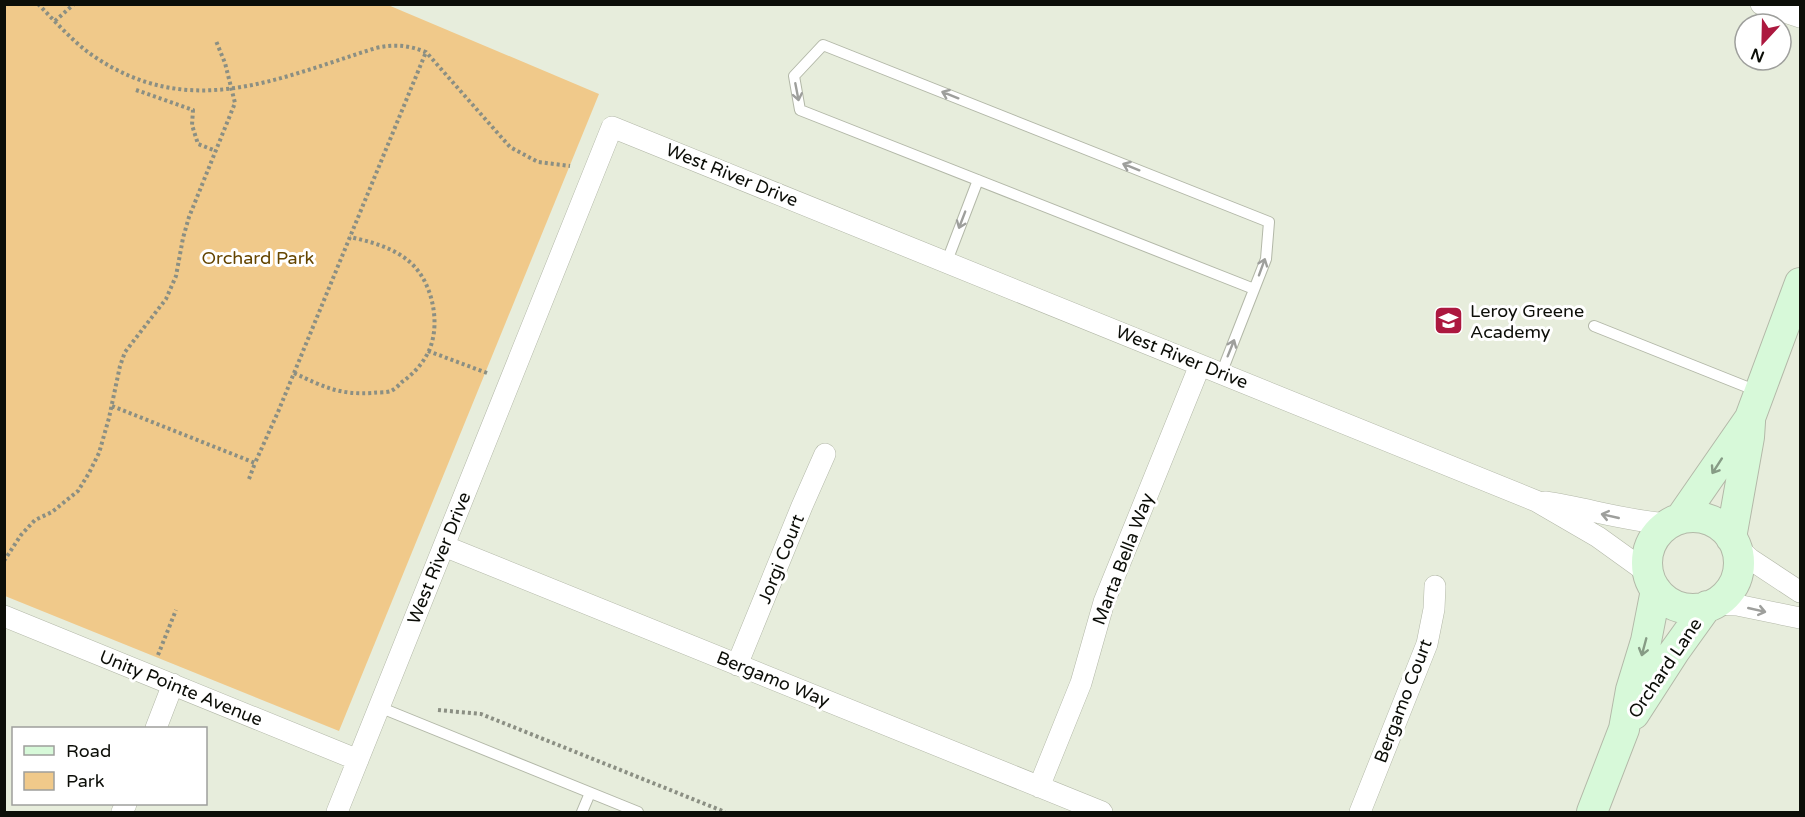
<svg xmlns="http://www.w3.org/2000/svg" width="1805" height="817" font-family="'Varela Round',sans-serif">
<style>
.green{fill:#f0c98a}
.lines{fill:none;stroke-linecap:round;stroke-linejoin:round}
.lane-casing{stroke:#b3b8a8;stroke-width:12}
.street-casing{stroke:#b3b8a8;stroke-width:22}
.secondary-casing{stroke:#b3b8a8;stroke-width:32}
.path{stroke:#8b8f83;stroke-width:4;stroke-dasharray:3 3;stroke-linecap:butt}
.lane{stroke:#fff;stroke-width:10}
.street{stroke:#fff;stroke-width:21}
.secondary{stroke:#d7f9d9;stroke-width:30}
.oneway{stroke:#9e9f9c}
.oneway2{stroke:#869b85}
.labels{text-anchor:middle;stroke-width:6;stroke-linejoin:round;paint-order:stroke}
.street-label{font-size:18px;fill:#0c0e08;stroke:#fff}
.park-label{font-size:18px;fill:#654500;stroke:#fff}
.poi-label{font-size:18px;fill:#0c0e08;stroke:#fff;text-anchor:start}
</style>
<rect width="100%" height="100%" fill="#e7eddc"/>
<path class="green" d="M 4,5 L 388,5 L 599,94 L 339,731 L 5,596 Z"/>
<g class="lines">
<defs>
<path id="lane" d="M 947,261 L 978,180
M 1594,326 L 1757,391
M 1221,374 L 1266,259 L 1269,222 L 823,45 L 794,76 L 800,110 L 1254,289
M 379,707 L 638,812
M 582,812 L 590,793"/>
<path id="street" d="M 1761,4 L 1800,17
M 1545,502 C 1586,508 1626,521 1668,524
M 444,546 L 1102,812
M 1736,546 L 1750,559 L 1800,592
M 1713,604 L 1737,605 L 1800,618
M 4,616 L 358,760
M 737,665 L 802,506 L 825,454
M 156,728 L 173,684
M 1039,787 L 1081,683 L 1104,602 L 1200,365
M 122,812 L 126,804
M 337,812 L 612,127 L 1536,501 L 1598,537 L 1648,573
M 1360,812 L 1427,644 L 1434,609 L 1435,586"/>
<path id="secondary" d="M1647 563a46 46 0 1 1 92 0a46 46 0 1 1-92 0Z
M 1680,519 L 1750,418 L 1800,283
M 1731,538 L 1749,437 L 1750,422
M 1634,714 L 1674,652 L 1707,606
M 1592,812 L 1624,729 L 1631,690 L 1646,641 L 1656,590"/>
</defs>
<use href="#lane" class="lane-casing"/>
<use href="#street" class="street-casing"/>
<use href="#secondary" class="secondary-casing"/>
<path class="path" d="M 38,4 C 55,21 72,41 92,55 C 189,122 276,79 376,48 C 394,44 408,45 426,52 L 510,147 L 538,162 L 570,166
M 55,21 L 74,4
M 136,90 L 193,110 L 192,125 L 198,144 L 216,151
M 428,351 L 487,373
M 294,373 C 324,387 339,395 373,393 C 378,392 386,393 391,391 C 395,389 399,385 402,382 C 415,373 428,358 432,342 C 439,317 431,283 413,265 C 396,248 372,242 350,237
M 112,406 L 255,463 L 278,412 L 426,52
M 249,479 L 255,463
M 4,561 L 21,535 L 35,520 L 52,512 L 78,491 L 89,473 L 99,453 L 109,418 L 120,366 L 125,352 L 166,299 L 176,276 L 183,238 L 189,217 L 235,103 L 225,63 L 216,41
M 158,655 L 176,610
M 438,710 L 481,714 L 725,812"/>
<use href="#lane" class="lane"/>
<use href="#street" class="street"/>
<use href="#secondary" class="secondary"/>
</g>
<defs><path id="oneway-shaft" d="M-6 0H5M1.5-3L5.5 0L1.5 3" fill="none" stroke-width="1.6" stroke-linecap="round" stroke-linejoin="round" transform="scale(1.5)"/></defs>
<g class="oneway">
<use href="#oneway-shaft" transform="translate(797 92) rotate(79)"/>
<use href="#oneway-shaft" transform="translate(950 95) rotate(-158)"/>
<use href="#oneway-shaft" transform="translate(1131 167) rotate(-158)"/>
<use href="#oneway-shaft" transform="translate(962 220) rotate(111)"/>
<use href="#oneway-shaft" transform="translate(1262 267) rotate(-70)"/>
<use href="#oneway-shaft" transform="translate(1231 348) rotate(-68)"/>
<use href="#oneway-shaft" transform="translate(1610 516) rotate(-167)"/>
<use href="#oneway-shaft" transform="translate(1757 610) rotate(13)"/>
</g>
<g class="oneway2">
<use href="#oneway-shaft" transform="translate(1717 466) rotate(123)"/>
<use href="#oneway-shaft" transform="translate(1644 647) rotate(105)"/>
</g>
<defs>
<symbol id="school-square" viewBox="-11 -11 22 22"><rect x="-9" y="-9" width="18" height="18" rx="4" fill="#ac183f" stroke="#fff"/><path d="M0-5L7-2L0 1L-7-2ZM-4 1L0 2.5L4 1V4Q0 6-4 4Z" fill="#fff"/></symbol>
</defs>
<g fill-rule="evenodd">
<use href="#school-square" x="1432" y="304" width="33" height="33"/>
</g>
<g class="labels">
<g class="street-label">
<text transform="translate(732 175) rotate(22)" y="6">West River Drive</text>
<text transform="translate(1182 357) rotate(22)" y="6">West River Drive</text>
<text transform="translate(439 558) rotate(-68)" y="6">West River Drive</text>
<text transform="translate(781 559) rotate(-68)" y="6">Jorgi Court</text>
<text transform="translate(1123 559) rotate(-69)" y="6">Marta Bella Way</text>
<text transform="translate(1665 668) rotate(-56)" y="6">Orchard Lane</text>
<text transform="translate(773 679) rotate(22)" y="6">Bergamo Way</text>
<text transform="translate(181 688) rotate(22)" y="6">Unity Pointe Avenue</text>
<text transform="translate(1403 701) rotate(-69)" y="6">Bergamo Court</text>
</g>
<g class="park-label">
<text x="258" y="264">Orchard Park</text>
</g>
<g class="poi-label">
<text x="1470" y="317">Leroy Greene<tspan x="1470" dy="21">Academy</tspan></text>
</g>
</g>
<rect width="1805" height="817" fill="none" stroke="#0c0e08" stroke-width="12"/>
<rect x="12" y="727" width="195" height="78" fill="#ffffff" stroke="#9e9f9c" stroke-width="1.5"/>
<rect x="24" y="746" width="30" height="9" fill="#d7f9d9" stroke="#9e9f9c" stroke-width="1.5"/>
<text x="66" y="757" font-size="18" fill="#0c0e08">Road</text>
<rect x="24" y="772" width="30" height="18" fill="#f0c98a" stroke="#9e9f9c" stroke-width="1.5"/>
<text x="66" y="787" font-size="18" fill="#0c0e08">Park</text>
<g transform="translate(1763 42) rotate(202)"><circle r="28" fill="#ffffff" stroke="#9e9f9c" stroke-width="1.5"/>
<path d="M0-4.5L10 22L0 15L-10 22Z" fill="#ac183f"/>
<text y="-9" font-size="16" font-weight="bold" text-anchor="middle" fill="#0c0e08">N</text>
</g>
</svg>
